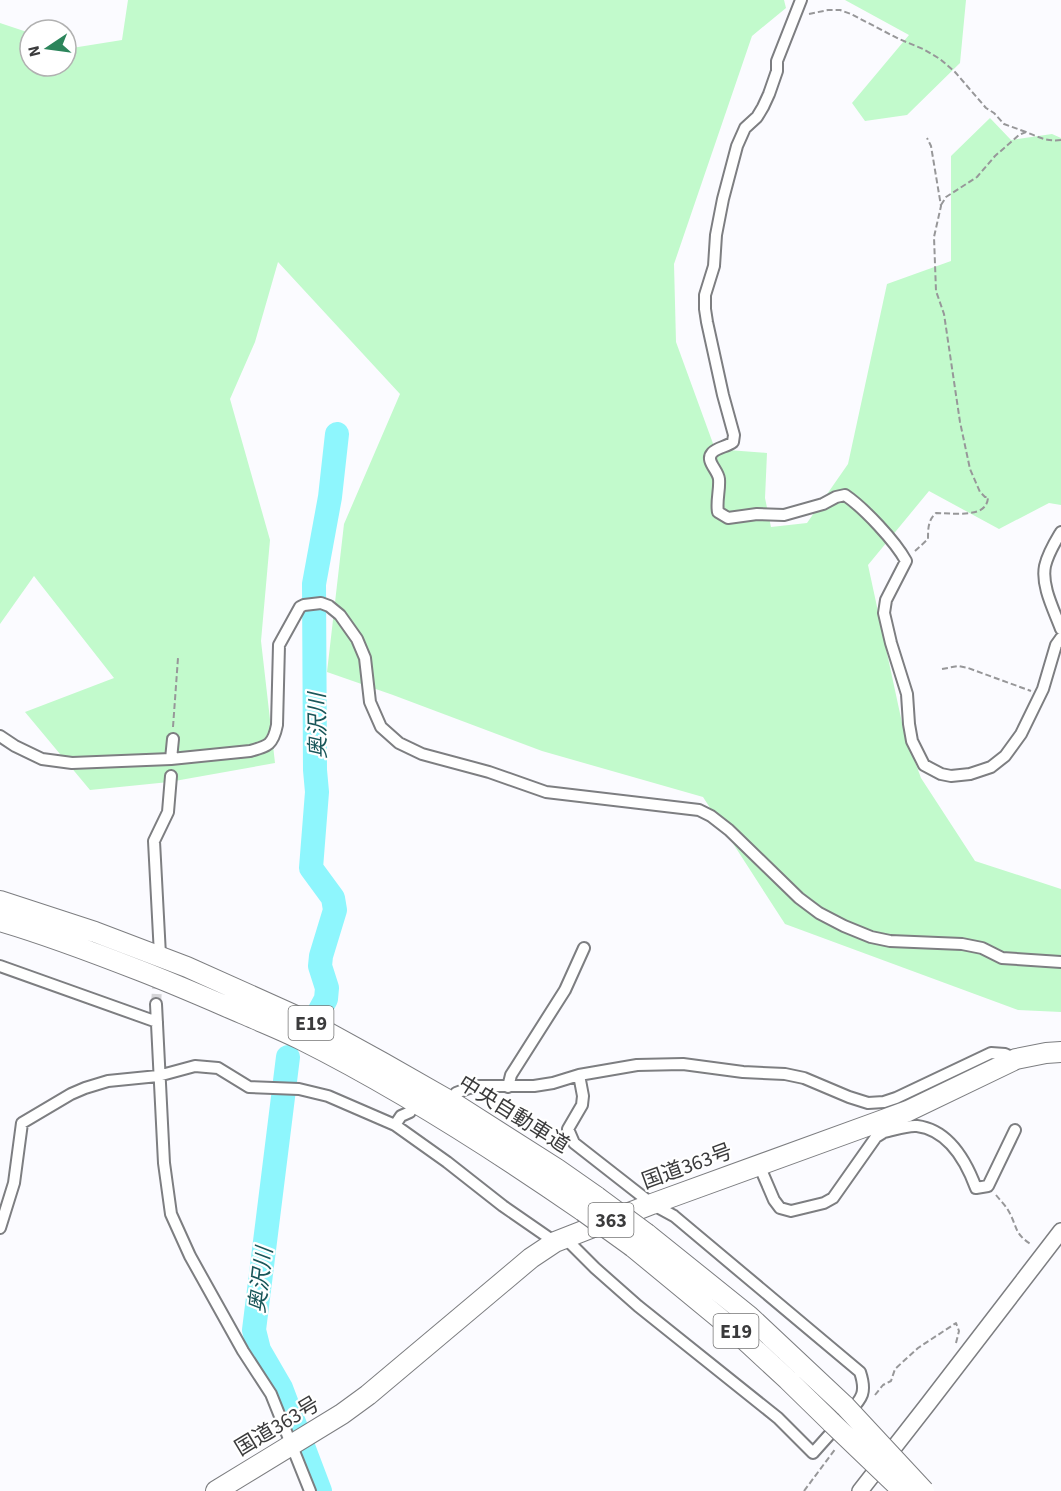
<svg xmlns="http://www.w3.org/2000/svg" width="1061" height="1491" font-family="'Source Sans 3','Noto Sans JP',sans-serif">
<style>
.green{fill:#c2facc}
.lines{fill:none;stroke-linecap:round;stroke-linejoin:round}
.river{stroke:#8ef6fd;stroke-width:24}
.street-tunnel{stroke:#d5d5d8;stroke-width:10;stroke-dasharray:10 5;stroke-linecap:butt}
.street-casing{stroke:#7d7e81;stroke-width:14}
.secondary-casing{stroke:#7d7e81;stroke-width:18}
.highway-casing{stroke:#7d7e81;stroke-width:22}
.path{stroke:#979799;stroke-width:2;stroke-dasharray:6 3;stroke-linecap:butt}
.street{stroke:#fff;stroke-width:10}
.secondary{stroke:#fff;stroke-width:15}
.highway{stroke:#fff;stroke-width:20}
.highway-bridge-casing{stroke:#7d7e81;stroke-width:22;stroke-linecap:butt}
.highway-bridge{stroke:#fff;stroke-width:20}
.labels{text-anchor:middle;stroke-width:4.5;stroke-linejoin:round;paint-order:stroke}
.shield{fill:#fff;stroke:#767676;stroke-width:1.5}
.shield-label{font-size:20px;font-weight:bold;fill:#3b3b3c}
.street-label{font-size:21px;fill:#3b3b3c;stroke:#fff}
.water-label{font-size:22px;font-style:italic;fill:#195659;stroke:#fff}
</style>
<rect width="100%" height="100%" fill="#fbfbff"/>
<path class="green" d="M 128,0 L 784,0 L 786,8 L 752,36 L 674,264 L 676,342 L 715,449 L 767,453 L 765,498 L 771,527 L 807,523 L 848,464 L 887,284 L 951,261 L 951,156 L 990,118 L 1011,140 L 1052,134 L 1061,138 L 1061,505 L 1049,503 L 999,529 L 929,491 L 868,565 L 904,732 L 921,778 L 975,861 L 1061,889 L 1061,1012 L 1018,1010 L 785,924 L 703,797 L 542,751 L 393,695 L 327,672 L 344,524 L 400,394 L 278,262 L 255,342 L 230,399 L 270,540 L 261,641 L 275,763 L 169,782 L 90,790 L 25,712 L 114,678 L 34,576 L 0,624 L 0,23 L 30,33 L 30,66 L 66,66 L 66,46 L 72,48 L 122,40 Z
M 845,0 L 966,0 L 960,63 L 907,115 L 865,121 L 852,103 L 909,35 Z"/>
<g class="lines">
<path class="river" d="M 320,1010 L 326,999 L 327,988 L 320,966 L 321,956 L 335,910 L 333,898 L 311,868 L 317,792 L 315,770 L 314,584 L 330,497 L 337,434
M 288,1057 L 254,1330 L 259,1350 L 281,1388 L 320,1491"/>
<path class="street-tunnel" d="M 156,1004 L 158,975"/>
<defs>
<path id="street" d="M 801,0 L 777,61 L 777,71 L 769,94 L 763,107 L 757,117 L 745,128 L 737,146 L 723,199 L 716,235 L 714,266 L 705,295 L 705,309 L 707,322 L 723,395 L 734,435 L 733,442 C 727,447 717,447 712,453 C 705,461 718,470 719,479 C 720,490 716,501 718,512 L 728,518 L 757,514 L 784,515 L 823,504 L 836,497 L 845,495 C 864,508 895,541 906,561 L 886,600 L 884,613 L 891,643 L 907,694 L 909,724 L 912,741 L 924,765 L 941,774 L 951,776 L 970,774 L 991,767 L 1005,756 L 1021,734 L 1043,689 L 1056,645 L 1061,638
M 1061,532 C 1055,542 1048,553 1045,566 C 1041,586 1054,610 1061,629
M 0,736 L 15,746 L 42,759 L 72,763 L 171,759 L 250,751 C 268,746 273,745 277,725 L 279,645 L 300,607 L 304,605 L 321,603 L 329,606 L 340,615 L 357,639 L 365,658 L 370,702 L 381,727 L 399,743 L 422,754 L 489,772 L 546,792 L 699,810 L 711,816 L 729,830 L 799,898 L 819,913 L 844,926 L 871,937 L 890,941 L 962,944 L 982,948 L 1002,958 L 1061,962
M 171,759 L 173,739
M 160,955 L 154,841 L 168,812 L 171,776
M 0,966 L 157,1022
M 156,1004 L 164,1163 L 171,1214 L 190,1256 L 243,1351 L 271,1394 L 310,1491
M 579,1075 L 583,1096 L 582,1105 L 568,1129 L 574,1143 L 652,1204 L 674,1216 L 860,1372 C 867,1393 862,1398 848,1414
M 508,1087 L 511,1075 L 565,990 L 584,948
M 456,1093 L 469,1088 L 480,1086 L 534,1086 L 553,1083 L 579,1075 L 637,1065 L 683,1064 L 743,1072 L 785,1074 L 804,1078 L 849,1097 L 868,1103 L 884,1102 L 896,1098 L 991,1053 L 1005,1054 L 1016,1059
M 395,1125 L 401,1116 L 410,1112
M 884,1132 C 894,1130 907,1125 917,1126 C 949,1130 966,1161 976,1188 L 988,1186 L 1015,1130
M 759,1165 L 774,1200 L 780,1208 L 791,1211 L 824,1203 L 833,1198 L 876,1137 L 884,1132 L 883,1128
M 0,1228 L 14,1183 L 22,1123 L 71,1094 L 85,1088 L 108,1081 L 158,1076 L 195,1066 L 218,1068 L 249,1087 L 299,1089 L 328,1096 L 395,1125 L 447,1162 L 503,1206 L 555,1242
M 565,1238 L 595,1268 L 638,1306 L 778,1418 L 813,1453 L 838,1425"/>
<path id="secondary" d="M 860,1491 L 928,1404 L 1061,1231"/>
<path id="highway" d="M 0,901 L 95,932 L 187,967 L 305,1020 L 383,1063 L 455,1104 L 557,1169 L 597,1197
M 0,921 C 48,935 95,953 141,971 C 177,985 211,1000 246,1015 C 264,1023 282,1030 300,1039 C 398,1088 492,1148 583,1211
M 647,1234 L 749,1316 L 845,1406
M 633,1247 L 735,1331 L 788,1380 L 832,1423
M 216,1491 L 342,1414 L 368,1395 L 531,1258 L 555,1242 L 652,1204 L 908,1111 L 1016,1059 L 1046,1053 L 1061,1052"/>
</defs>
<use href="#street" class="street-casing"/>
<use href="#secondary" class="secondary-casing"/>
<use href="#highway" class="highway-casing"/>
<path class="path" d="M 809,14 L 828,10 L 840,10 L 851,14 L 899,39 L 923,49 L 940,59 L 955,72 L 986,108 L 994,113 L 1004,124 L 1026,132
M 941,205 L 946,197 L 977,177 L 995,156 L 1019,135 L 1026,132 C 1038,137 1048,142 1061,140
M 915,551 L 928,539 C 928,529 928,520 936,513 C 948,513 978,517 985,506 C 987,504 988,500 988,497 L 985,497 L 980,492 L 970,469 L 960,422 L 944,314 L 936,291 L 934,237 L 941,206 L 931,146 L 927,138
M 942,669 L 958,666 L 968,668 L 1031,691
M 173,727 L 178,658
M 996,1195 C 1000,1200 1005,1205 1008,1210 C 1018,1227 1013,1233 1032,1245
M 875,1395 L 883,1385 L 891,1381 L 895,1369 L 918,1348 L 956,1323 L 959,1331 L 956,1343
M 804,1491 L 836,1448"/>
<use href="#street" class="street"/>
<use href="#secondary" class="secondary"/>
<use href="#highway" class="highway"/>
<defs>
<path id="highway-bridge" d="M 597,1197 L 647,1234
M 583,1211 L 633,1247
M 845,1406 L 924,1491
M 832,1423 L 903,1491"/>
</defs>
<use href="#highway-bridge" class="highway-bridge-casing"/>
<use href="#highway-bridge" class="highway-bridge"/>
</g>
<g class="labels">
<g class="shield">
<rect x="288.5" y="1006" width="45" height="34" rx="4.5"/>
<rect x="588.5" y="1203" width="45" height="34" rx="4.5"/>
<rect x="713.5" y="1314" width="45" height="34" rx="4.5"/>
</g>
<g class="shield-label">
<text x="311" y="1030">E19</text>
<text x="611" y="1227">363</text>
<text x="736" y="1338">E19</text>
</g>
<g class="street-label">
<text transform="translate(514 1114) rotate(32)" y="7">中央自動車道</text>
<text transform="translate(687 1166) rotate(-20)" y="7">国道363号</text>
<text transform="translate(277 1426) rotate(-31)" y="7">国道363号</text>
</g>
<g class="water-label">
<text transform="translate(317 726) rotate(-91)" y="8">奥沢川</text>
<text transform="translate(260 1280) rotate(-83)" y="8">奥沢川</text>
</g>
</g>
<g transform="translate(48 48) rotate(257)"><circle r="28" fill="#ffffff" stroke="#b1b1b1" stroke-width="1.5"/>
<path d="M0-4.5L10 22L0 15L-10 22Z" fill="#2c855b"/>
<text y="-9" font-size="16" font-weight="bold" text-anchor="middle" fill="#3b3b3c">N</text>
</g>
</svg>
